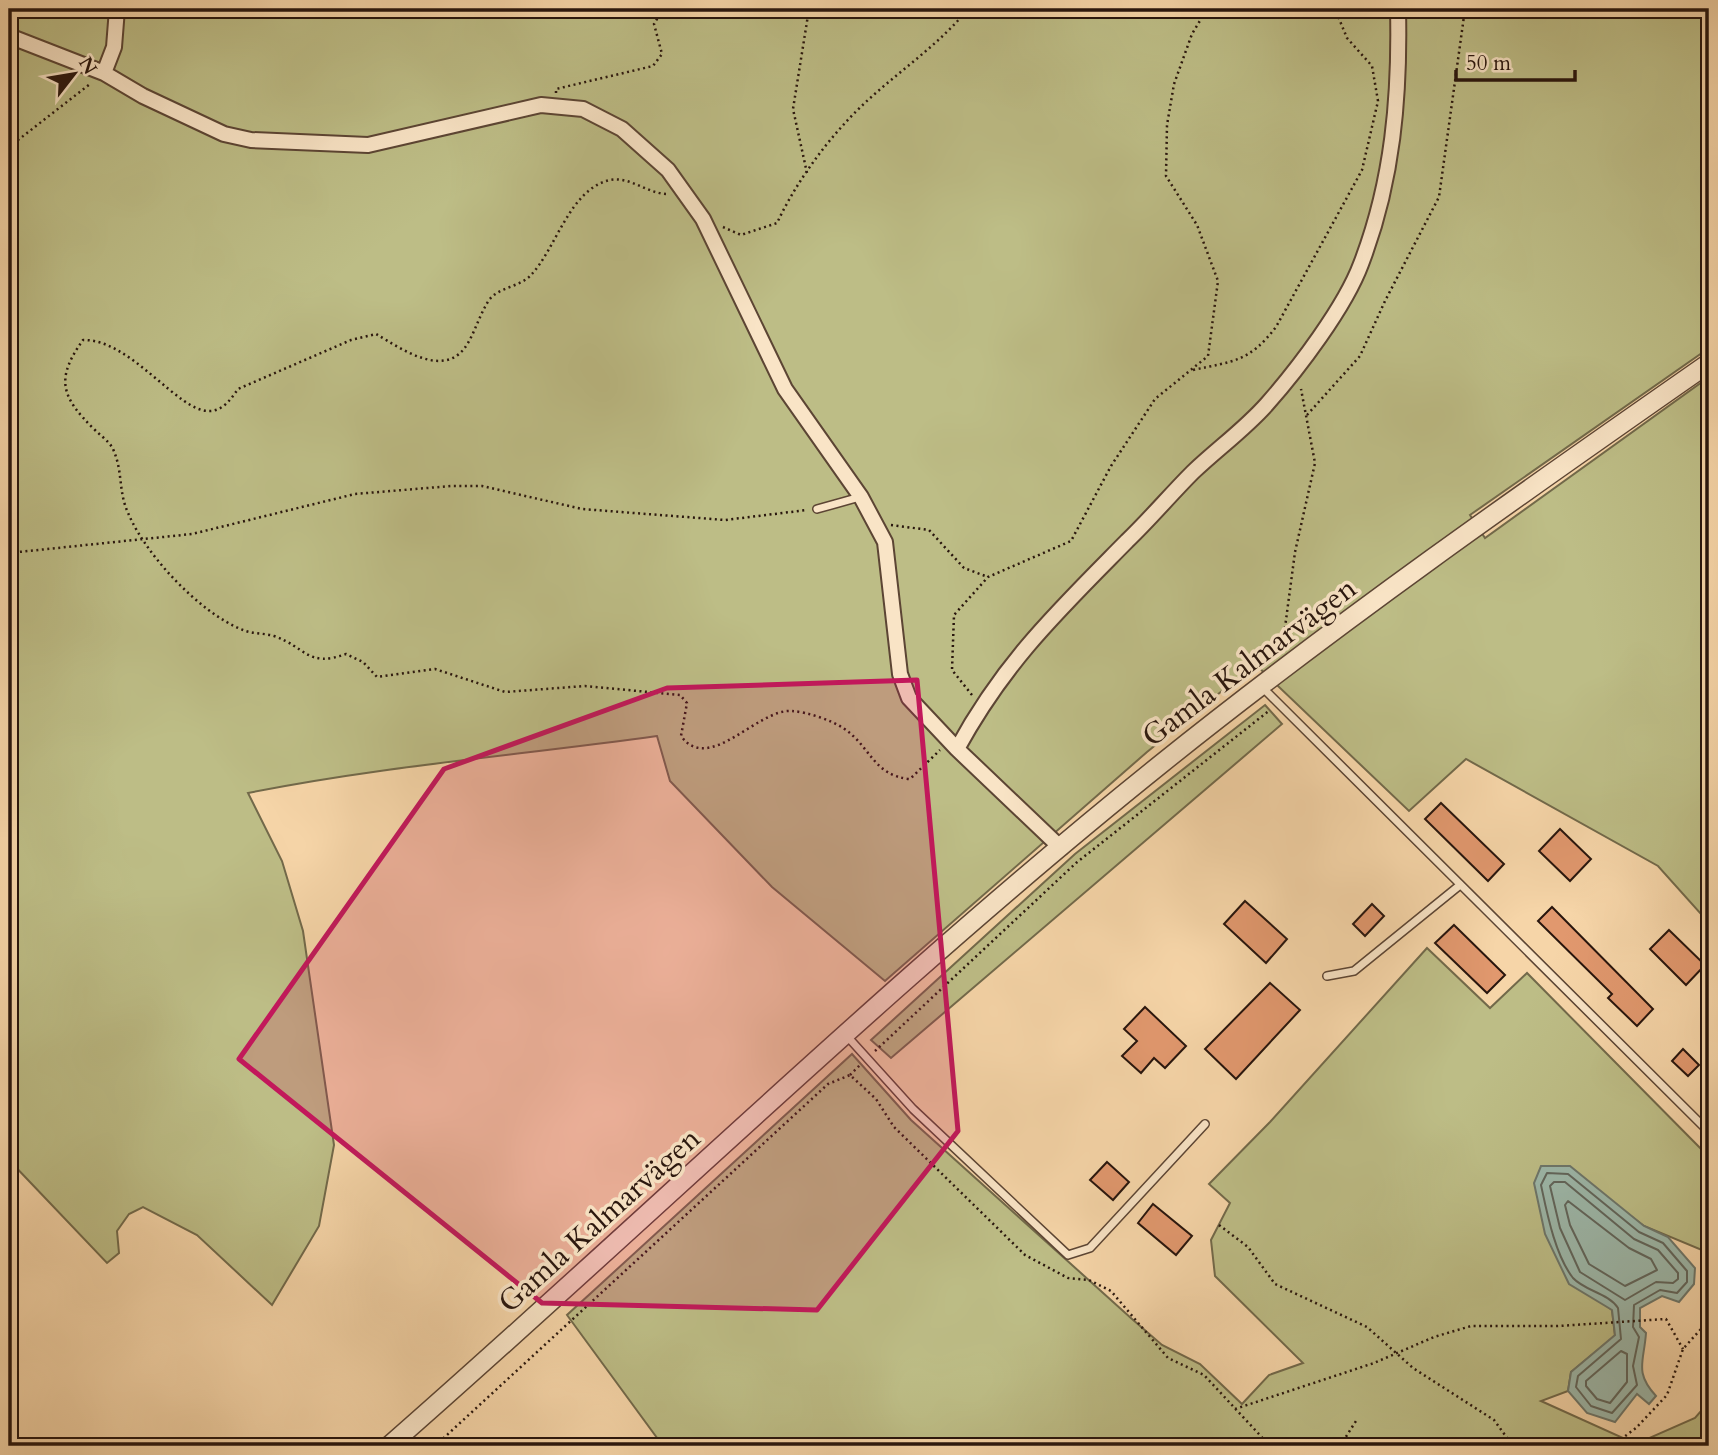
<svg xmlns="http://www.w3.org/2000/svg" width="1718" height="1455" font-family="Cardo,serif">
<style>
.green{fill:#bdbd86;stroke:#72694a;stroke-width:2}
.water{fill:#9db8aa;stroke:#6e776b;stroke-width:2}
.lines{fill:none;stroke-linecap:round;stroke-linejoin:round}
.shore{stroke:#62665c;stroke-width:2}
.building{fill:#e1986e;stroke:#28150d;stroke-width:2}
.service-casing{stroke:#5c4534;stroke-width:10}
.minor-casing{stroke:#5c4534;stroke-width:18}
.tertiary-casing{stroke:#5c4534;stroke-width:21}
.path{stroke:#28150d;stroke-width:2.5;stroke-dasharray:2 3.5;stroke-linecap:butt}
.service{stroke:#f9e4c6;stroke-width:7}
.minor{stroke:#f9e4c6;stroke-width:14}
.tertiary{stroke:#f9e4c6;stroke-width:18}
.marked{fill:#c2185b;fill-opacity:0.2;stroke:#c2185b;stroke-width:5;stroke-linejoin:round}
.labels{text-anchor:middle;stroke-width:7;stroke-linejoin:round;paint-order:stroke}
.street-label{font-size:30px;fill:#28150d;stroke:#f9e4c6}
</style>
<rect width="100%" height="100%" fill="#f6d5a8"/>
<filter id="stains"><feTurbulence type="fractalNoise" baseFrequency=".00286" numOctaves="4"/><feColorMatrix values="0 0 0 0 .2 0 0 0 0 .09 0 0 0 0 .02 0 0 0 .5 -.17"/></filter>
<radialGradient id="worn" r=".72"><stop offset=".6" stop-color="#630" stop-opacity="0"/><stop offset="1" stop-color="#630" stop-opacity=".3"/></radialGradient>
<path class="green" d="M 9,9 L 1709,9 L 1709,348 L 1470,515 L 1485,538 L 1709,377 L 1709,923 L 1658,866 L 1466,759 L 1409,811 L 1255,664 L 1147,752 L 885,981 L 772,887 L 670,781 L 657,736 C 521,755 383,766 248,793 L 282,861 L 303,931 L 334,1145 L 319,1226 L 272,1305 L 197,1235 L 143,1207 L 129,1214 L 117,1231 L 119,1253 L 107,1263 L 9,1160 Z
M 1265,705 L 1282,724 L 891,1058 L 871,1040 L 1075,854 Z
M 1427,948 L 1490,1008 L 1527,973 L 1709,1157 L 1709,1253 L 1644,1226 L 1607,1198 L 1597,1299 L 1612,1310 L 1615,1336 L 1571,1372 L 1568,1391 L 1541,1401 L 1636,1444 L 1695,1418 L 1709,1402 L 1709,1446 L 663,1446 L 567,1315 L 852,1054 L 911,1120 L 1132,1319 L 1162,1345 L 1200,1364 L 1242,1404 L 1269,1375 L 1303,1363 L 1215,1276 L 1211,1240 L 1230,1203 L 1209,1184 L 1270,1122 Z"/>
<path class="water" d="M 1541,1166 L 1570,1166 L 1644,1226 L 1668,1237 L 1695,1268 L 1694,1284 L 1679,1302 L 1662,1296 L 1640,1308 L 1640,1327 L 1646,1333 C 1644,1362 1634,1372 1656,1396 L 1649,1404 L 1637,1394 L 1615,1422 L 1587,1413 L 1568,1391 L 1571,1372 L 1615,1335 L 1612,1310 L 1569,1284 L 1545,1234 L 1534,1183 Z"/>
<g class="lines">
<path class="shore" d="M 1547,1173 L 1568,1174 L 1639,1232 L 1663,1243 L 1687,1271 L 1687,1282 L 1677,1293 L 1660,1290 L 1634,1305 L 1633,1327 L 1639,1337 L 1633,1366 L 1637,1385 L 1612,1413 L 1591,1406 L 1576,1387 L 1578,1376 L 1621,1339 L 1618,1308 C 1608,1293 1585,1291 1573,1278 C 1555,1255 1547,1213 1541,1185 Z
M 1554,1182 L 1565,1182 L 1634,1239 L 1658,1250 L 1678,1273 L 1678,1279 L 1673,1283 L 1656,1282 L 1625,1300 L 1580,1272 L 1560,1228 L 1550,1186 Z
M 1568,1201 L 1629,1248 L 1651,1259 L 1657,1270 L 1625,1286 L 1589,1264 L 1570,1225 L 1565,1205 Z
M 1621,1351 L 1627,1354 L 1627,1382 L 1610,1403 L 1597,1399 L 1586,1386 L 1586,1381 Z"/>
</g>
<path class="building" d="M 1441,803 L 1504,864 L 1488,881 L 1425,819 Z
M 1560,829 L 1591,859 L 1570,881 L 1539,851 Z
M 1245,901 L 1287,939 L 1266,963 L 1224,924 Z
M 1372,904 L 1384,916 L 1365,936 L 1353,924 Z
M 1552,907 L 1653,1009 L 1637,1026 L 1608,998 L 1612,994 L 1538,921 Z
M 1454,925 L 1505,975 L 1487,993 L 1435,943 Z
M 1669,930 L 1705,965 L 1686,985 L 1650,949 Z
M 1270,983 L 1300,1010 L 1236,1079 L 1205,1049 Z
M 1145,1007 L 1186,1046 L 1165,1068 L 1154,1058 L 1141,1073 L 1122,1056 L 1137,1041 L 1124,1029 Z
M 1683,1049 L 1699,1065 L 1688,1076 L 1672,1061 Z
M 1107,1162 L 1129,1182 L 1113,1200 L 1090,1180 Z
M 1153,1204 L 1192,1236 L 1176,1255 L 1138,1223 Z"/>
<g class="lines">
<defs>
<path id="service" d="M 817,509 L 860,497
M 1262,687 L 1709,1132
M 1327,976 L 1354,971 L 1460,885
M 846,1035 L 913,1109 L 1068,1255 L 1090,1248 L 1205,1124"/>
<path id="minor" d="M 9,36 L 104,73 L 143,96 L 224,134 L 251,140 L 368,145 L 541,105 L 583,109 L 622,129 L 668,170 L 703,219 L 785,389 L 861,497 L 885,542 L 900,674 L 909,698 L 957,749
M 104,73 L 114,47 L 117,9
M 1061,848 L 957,749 C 1005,661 1058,611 1127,541 C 1150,519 1170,495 1193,472 C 1217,449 1245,429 1267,404 C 1298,369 1345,307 1361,264 C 1393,181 1400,96 1398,9"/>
<path id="tertiary" d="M 389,1446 C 647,1220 893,979 1161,764 C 1338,622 1524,492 1709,363"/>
</defs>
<use href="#service" class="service-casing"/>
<use href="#minor" class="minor-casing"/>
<use href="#tertiary" class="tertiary-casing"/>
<path class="path" d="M 1530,9 L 1553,9
M 132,17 L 138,9
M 556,93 L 556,89 L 653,66 L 662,54 L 654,24 L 663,9
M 9,147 L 90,84
M 807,173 L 793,109 L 809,9
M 666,194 C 647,193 629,176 610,180 C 569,189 556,250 530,276 C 519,287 499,287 489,300 C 480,314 476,329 468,343 C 446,381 402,349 376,334 L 351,340 L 238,389 C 231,399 223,411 209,411 C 178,412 131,339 83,340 C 55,379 61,397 95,430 C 101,436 109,441 113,449 C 122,469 119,486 125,505 C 140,550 199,613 243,630 C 253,634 264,633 274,636 C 306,647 307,668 346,654 L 363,662 L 377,677 L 435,669 L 505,692 L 585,686 L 680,695 L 687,703 L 681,736 C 709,775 758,708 792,711 C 807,712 831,720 843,728 C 870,745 873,776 910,779 L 940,750
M 723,227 L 741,235 L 777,223 C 794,187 819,151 846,122 C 884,80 933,52 968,9
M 1193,370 C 1234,361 1249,362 1276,327 L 1362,170 L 1378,101 L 1372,66 L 1347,38 L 1335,9
M 1307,415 L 1360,356 L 1385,301 L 1439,197 L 1465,9
M 891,525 L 929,530 L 964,568 L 988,577
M 9,553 L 192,534 L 355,494 L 451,486 L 482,486 L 582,509 L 725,520 L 807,510
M 1282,650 L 1295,552 L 1315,463 L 1301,389
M 972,695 L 952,670 L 954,615 L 988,577 L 1071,541 L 1111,466 L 1155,399 L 1208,356 L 1218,281 L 1197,225 L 1166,176 L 1167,125 L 1174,84 L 1192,34 L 1207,9
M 875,1051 L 1076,863 L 1270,710
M 850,1075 L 860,1065
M 1219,1225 L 1248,1247 L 1275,1284 L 1367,1327 L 1413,1368 L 1494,1420 L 1513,1446
M 1235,1409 L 1374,1363 L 1434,1337 L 1471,1326 L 1558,1326 L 1666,1319 L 1683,1349
M 435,1446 L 828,1084 L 850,1075 L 876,1099 L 894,1127 L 1025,1255 L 1068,1278 L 1089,1280 L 1111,1291 L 1168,1358 L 1204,1375 L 1270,1446
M 1340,1446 L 1356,1421
M 1547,1446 L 1595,1439 L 1615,1443
M 1612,1446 L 1636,1428 L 1667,1395 L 1683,1349 L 1709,1320"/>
<use href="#service" class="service"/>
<use href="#minor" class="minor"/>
<use href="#tertiary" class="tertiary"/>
</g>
<path class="marked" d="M 917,680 L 958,1131 L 817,1310 L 542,1303 L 239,1059 L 444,769 L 667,688 Z"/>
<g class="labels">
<g class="street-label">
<text transform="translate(1249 662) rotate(-37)" y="10">Gamla Kalmarvägen</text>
<text transform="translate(599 1220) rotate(-42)" y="10">Gamla Kalmarvägen</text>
</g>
</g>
<rect width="1718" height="1455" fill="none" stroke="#f6d5a8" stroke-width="35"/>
<rect x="10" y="10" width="1697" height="1434" fill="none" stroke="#28150d" stroke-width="3.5"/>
<rect x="18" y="18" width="1683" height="1420" fill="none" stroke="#28150d" stroke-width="2"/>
<g transform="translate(74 74) rotate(59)" stroke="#f9e4c6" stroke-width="5" paint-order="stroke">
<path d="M0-5L12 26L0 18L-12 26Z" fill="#28150d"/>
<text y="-10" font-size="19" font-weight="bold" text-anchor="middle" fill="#28150d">N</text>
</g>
<path d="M1456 70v10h119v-10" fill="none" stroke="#28150d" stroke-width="3.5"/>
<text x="1466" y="70" font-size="21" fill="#28150d" stroke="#f9e4c6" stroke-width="5" paint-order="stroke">50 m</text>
<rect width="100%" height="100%" filter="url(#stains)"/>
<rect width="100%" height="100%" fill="url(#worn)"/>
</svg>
